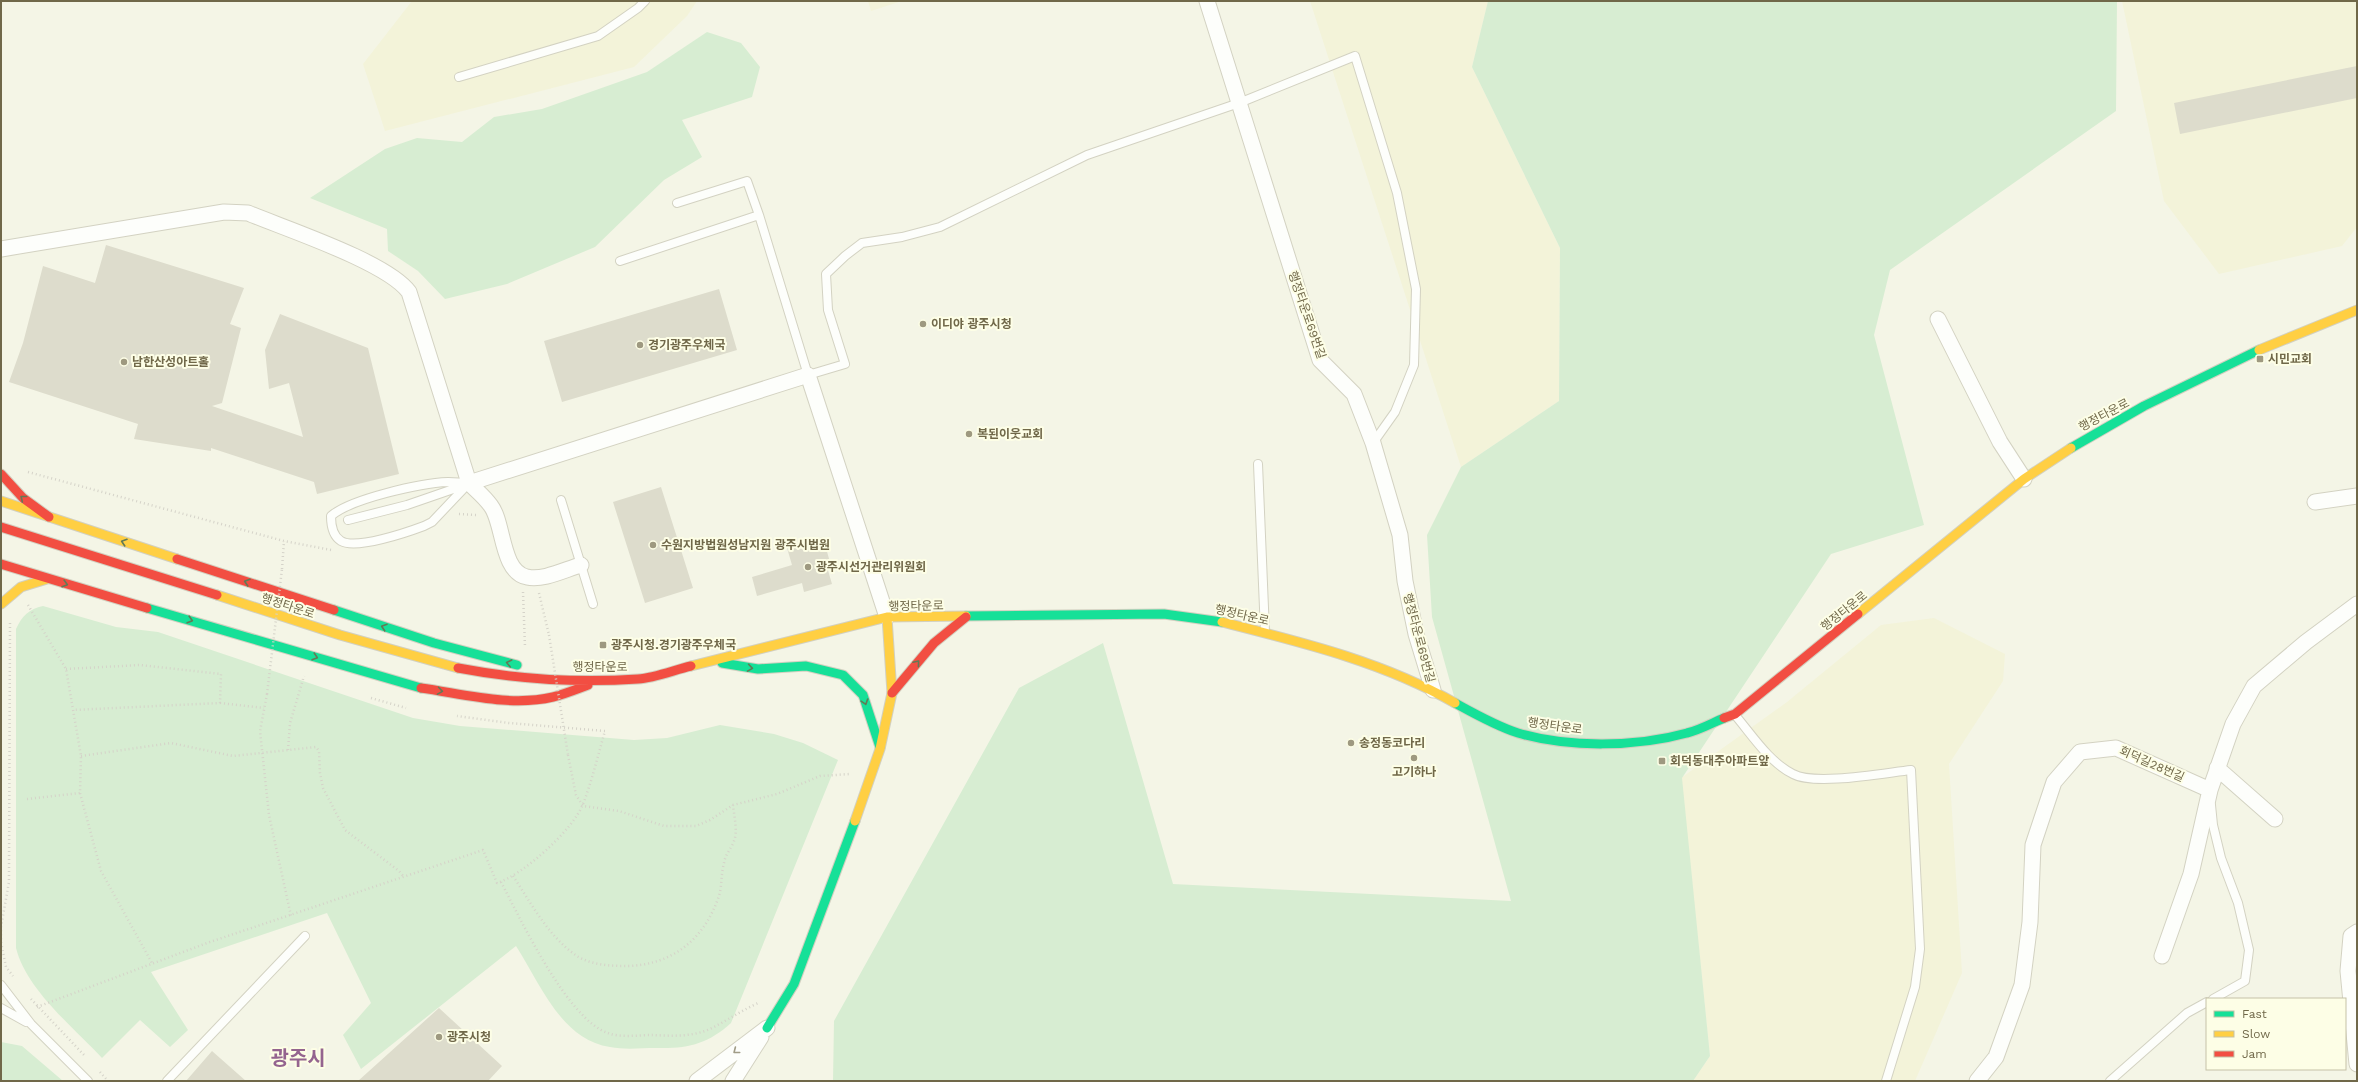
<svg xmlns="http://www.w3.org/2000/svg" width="2358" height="1082" font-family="'Work Sans','Noto Sans KR',sans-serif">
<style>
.residential{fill:#f3f3d9}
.green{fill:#d7edd2}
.building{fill:#dddccc}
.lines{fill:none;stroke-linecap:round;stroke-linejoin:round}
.lane-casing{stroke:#d3d2c2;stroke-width:10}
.street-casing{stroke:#d3d2c2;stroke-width:17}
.fast-casing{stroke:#d2d0c0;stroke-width:11}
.slow-casing{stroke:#d2d0c0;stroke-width:11}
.jam-casing{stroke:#d2d0c0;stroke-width:11}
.path{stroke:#d5d3c9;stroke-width:2.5;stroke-dasharray:1 3;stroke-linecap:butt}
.lane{stroke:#fdfefb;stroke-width:8}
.street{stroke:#fdfefb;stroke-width:15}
.fast{stroke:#16e098;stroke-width:9}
.slow{stroke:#ffcf43;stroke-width:9}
.jam{stroke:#f24e42;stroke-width:9}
.path-bridge{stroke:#d5d3c9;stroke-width:2.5;stroke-dasharray:1 3;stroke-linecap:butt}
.oneway{stroke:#627a55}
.oneway2{stroke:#a19c87}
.poi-dot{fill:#9e9980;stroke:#fdfee6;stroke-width:1.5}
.labels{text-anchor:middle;stroke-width:4;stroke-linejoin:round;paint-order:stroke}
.street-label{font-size:12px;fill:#706849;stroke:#fdfee6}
.poi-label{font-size:12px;font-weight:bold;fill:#706849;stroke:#fdfee6;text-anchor:start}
.town-label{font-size:20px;font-weight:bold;fill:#94648f;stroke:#fdfee6}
</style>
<rect width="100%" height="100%" fill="#f4f5e6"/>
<path class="residential" d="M 412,1 L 697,1 L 687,16 L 634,67 L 385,131 L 363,64 Z
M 868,1 L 902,1 L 871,11 Z
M 1310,1 L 1488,1 L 1472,67 L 1560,248 L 1559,401 L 1461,467 Z
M 2122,1 L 2357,1 L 2357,227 L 2342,246 L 2219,274 L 2164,201 Z
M 1934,618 L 2005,654 L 2003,681 L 1949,764 L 1962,973 L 1915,1081 L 1693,1081 L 1710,1056 L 1681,778 L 1787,702 L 1881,625 Z"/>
<path class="green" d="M 1488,1 L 2117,1 L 2116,111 L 1890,270 L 1874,335 L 1924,525 L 1831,554 L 1682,778 L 1710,1056 L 1693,1081 L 833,1081 L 834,1021 L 1019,688 L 1103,643 L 1173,884 L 1511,901 L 1432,617 L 1427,535 L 1461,467 L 1559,401 L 1560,248 L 1472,67 Z
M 707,32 L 741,43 L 760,67 L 752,97 L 682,120 L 702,157 L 664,180 L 595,247 L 507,284 L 445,299 L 418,271 L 388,251 L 387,229 L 310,198 L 385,149 L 417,138 L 462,142 L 494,117 L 542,109 L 647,72 Z
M 43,606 L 116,627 L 158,632 L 413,718 L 460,726 L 634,740 L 667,738 L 720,725 L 774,734 L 803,743 L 838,760 L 731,1023 C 708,1044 687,1049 656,1048 C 641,1048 625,1050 610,1047 C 561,1040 540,983 516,946 L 361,1069 L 343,1035 L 371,1003 L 327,913 L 151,972 L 188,1030 L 170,1047 L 140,1020 L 102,1058 C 73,1027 26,989 16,948 L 16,629 C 22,616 29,609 43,606 Z
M 1,1042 L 22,1046 L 63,1081 L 1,1081 Z"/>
<path class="building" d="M 2357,66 L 2357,98 L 2180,134 L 2174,103 Z
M 106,245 L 244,288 L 230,324 L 241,328 L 222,403 L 212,406 L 303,437 L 289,383 L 269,389 L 265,350 L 280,314 L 368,348 L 399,474 L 317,494 L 314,482 L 211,448 L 211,451 L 134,439 L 138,424 L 9,382 L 23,343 L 43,266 L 95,283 Z
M 719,289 L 737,350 L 562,402 L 544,341 Z
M 661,487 L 693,588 L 645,603 L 613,502 Z
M 823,537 L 831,566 L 827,567 L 832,584 L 804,592 L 802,583 L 757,596 L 752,577 L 792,565 L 787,548 Z
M 439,1008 L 502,1066 L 488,1081 L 358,1081 Z
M 212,1051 L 246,1081 L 186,1081 Z"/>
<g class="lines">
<defs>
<path id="lane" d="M 459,77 L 598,36 L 638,8 L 645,1
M 677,203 L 747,181 L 759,215
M 620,261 L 759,215 L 808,375 L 845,364 L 828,310 L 826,274 L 845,256 L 862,243 L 902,237 L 940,227 L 1087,155 L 1239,103 L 1355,56 L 1397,193 L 1416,289 L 1414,365 L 1395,412 L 1373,443
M 1258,464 L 1265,632
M 448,482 L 469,483 L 432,522 L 424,526 C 408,532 356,550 341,541 C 333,536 331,525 331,516 C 350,499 421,483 448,482 Z
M 561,500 L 593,604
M 348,520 L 407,505 L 465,485
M 1735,715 C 1752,735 1769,762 1793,774 C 1815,786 1884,773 1911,770 L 1920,949 L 1915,987 L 1886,1081
M 2211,805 L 2213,825 L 2221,858 L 2238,903 L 2249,950 L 2245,981 L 2213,999
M 1,985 L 31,1024 L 88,1081
M 1,1008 L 26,1022
M 167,1081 L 305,936
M 2110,1081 L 2187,1013 L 2207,1002"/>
<path id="street" d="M 1207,1 L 1320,360 L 1354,394 L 1373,443 L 1400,535 L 1405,581 L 1416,634 L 1433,690
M 1,249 L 224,212 L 248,213 C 286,229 387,262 409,292 L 469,483 L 808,375 L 887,617
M 1938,319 L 2000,442 L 2024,479
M 469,483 C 476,490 485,497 491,506 C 504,523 501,572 527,577 C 543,581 566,569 581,565
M 2315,502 L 2357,496
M 2217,768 L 2275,819
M 2357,932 L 2351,936 L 2348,971 L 2357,1064
M 2162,956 L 2191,874 L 2210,790
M 697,1081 L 767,1028
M 733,1081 L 761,1037
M 1977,1081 L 1996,1057 L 2022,985 L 2030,922 L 2033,845 L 2054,782 L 2080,752 L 2116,748 L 2210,790 L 2233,724 L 2254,686 L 2306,642 L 2357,604"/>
<path id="fast" d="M 2071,448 L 2144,406 L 2259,350
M 147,608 L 421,688
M 334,610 L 434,643 L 517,665
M 966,616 L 1164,614 L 1222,622
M 722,663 L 758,669 L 806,666 L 843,675 L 863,695 L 880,747
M 1455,703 C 1475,714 1496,726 1518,733 C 1568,748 1637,747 1687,733 C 1700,730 1712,723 1724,718
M 767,1028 L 794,984 L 855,821"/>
<path id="slow" d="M 2259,350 L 2357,310
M 1,501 L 177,559
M 217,595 L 340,635 L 458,668
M 1,604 L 21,587 L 47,579
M 1858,614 L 2024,479 L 2071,448
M 1222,622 C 1301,642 1384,662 1455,703
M 691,666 L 887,617 L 966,616
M 855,821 L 880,749 L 892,693 L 887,617"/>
<path id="jam" d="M 1,474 L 23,498 L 49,517
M 1,527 L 217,595
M 177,559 L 334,610
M 1,564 L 147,608
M 458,668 C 516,679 579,683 638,679 C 655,678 674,670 691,666
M 421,688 C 464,694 510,707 553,697 C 565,694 577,689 588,685
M 892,693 L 934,643 L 966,617
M 1724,718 L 1735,714 L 1858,614"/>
</defs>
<use href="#lane" class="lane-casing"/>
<use href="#street" class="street-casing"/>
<use href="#fast" class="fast-casing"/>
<use href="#slow" class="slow-casing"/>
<use href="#jam" class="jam-casing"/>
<path class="path" d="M 28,472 L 284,541 L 331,550
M 459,514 L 476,515
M 282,569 L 284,541
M 523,592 L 525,647
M 539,593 L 549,635
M 28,605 L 66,669 L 81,756 L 80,793 L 101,871 L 152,963
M 10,623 L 9,882 L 1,927 L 1,942 L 6,967 L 13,976
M 66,669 L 140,665 L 221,674 L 220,703 L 73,710
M 267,694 L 260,731 L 269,815 L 291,916
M 371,698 L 406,708
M 220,703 L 264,708
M 288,750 L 290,723 L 304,676
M 568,755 L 576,795 L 583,806 L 619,811 L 664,826 L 696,826 L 710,820 L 733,805 L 777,794 L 820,776 L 850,774
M 81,756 L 171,743 L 233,756 L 316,747 L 319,751 L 320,773 L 323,788 L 345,830 L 399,871 L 404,877
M 27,799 L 80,793
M 513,876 C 531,903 547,934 574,954 C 589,965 609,966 627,966 C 672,965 704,940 719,896 C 722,886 721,874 724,863 C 725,855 731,849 734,841 C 738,831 734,816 733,805
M 501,882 C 521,920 568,1020 608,1033 C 620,1038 639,1035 653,1035 C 672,1036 692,1037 710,1029 C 726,1021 741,1011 758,1003
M 31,999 L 84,1055
M 37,1007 L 207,943 L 483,850 L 497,883 C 523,875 573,830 583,804 C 592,781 598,755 605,731 L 509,723 L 457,716
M 100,1072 L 108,1081"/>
<use href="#lane" class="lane"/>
<use href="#street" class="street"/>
<use href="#fast" class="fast"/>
<use href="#slow" class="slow"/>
<use href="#jam" class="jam"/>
<path class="path-bridge" d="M 549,635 L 568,755
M 267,694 L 282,569"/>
</g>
<defs><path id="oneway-chevron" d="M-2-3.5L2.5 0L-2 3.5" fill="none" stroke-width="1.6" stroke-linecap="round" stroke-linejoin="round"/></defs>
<g class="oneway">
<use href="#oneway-chevron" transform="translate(23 498) rotate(-141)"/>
<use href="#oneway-chevron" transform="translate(124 542) rotate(-162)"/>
<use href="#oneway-chevron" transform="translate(247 582) rotate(-162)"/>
<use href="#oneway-chevron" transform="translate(65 584) rotate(16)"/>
<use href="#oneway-chevron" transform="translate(190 620) rotate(16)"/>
<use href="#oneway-chevron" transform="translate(384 627) rotate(-162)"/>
<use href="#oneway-chevron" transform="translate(315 657) rotate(18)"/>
<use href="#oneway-chevron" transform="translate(509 663) rotate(-167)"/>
<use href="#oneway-chevron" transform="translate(917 663) rotate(-50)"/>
<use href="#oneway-chevron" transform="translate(750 668) rotate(9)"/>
<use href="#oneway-chevron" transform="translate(440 691) rotate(9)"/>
<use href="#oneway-chevron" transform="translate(865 702) rotate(72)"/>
</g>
<use class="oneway2" href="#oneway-chevron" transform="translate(736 1051) rotate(142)"/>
<g class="poi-dot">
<circle cx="923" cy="324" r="4"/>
<circle cx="640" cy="345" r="4"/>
<rect x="2256" y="355" width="8" height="8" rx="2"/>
<circle cx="124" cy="362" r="4"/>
<circle cx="969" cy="434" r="4"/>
<circle cx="653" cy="545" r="4"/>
<circle cx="808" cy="567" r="4"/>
<rect x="599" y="641" width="8" height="8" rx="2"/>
<circle cx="1351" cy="743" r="4"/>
<circle cx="1414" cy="758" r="4"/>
<rect x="1658" y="757" width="8" height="8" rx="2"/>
<circle cx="439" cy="1037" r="4"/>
</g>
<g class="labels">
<g class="street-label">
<text transform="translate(1307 315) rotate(71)" y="4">행정타운로69번길</text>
<text transform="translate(2104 415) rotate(-28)" y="4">행정타운로</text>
<text transform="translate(288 606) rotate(18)" y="4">행정타운로</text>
<text transform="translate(916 606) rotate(-1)" y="4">행정타운로</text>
<text transform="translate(1844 611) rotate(-39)" y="4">행정타운로</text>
<text transform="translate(1242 615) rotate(13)" y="4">행정타운로</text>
<text transform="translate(1419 638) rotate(75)" y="4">행정타운로69번길</text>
<text x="600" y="671">행정타운로</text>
<text transform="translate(1555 726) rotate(8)" y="4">행정타운로</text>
<text transform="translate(2152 764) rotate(24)" y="4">회덕길28번길</text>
</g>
<g class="poi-label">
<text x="931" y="328">이디야 광주시청</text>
<text x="648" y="349">경기광주우체국</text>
<text x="2268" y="363">시민교회</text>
<text x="132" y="366">남한산성아트홀</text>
<text x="977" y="438">복된이웃교회</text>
<text x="661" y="549">수원지방법원성남지원 광주시법원</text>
<text x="816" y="571">광주시선거관리위원회</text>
<text x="611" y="649">광주시청.경기광주우체국</text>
<text x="1359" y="747">송정동코다리</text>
<text x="1670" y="765">회덕동대주아파트앞</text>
<text x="1414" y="776" text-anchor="middle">고기하나</text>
<text x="447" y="1041">광주시청</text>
</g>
<g class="town-label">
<text x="298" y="1065">광주시</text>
</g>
</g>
<rect width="2358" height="1082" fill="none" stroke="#706849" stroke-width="4"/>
<rect x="2206" y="998" width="140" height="72" fill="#fdfee6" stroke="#c5c2a7"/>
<rect x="2214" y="1011" width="20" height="6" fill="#16e098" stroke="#c5c2a7"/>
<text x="2242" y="1018" font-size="12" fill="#706849">Fast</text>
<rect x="2214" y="1031" width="20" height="6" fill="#ffcf43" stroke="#c5c2a7"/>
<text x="2242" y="1038" font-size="12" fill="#706849">Slow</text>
<rect x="2214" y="1051" width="20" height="6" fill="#f24e42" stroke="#c5c2a7"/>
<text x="2242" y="1058" font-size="12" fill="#706849">Jam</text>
</svg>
